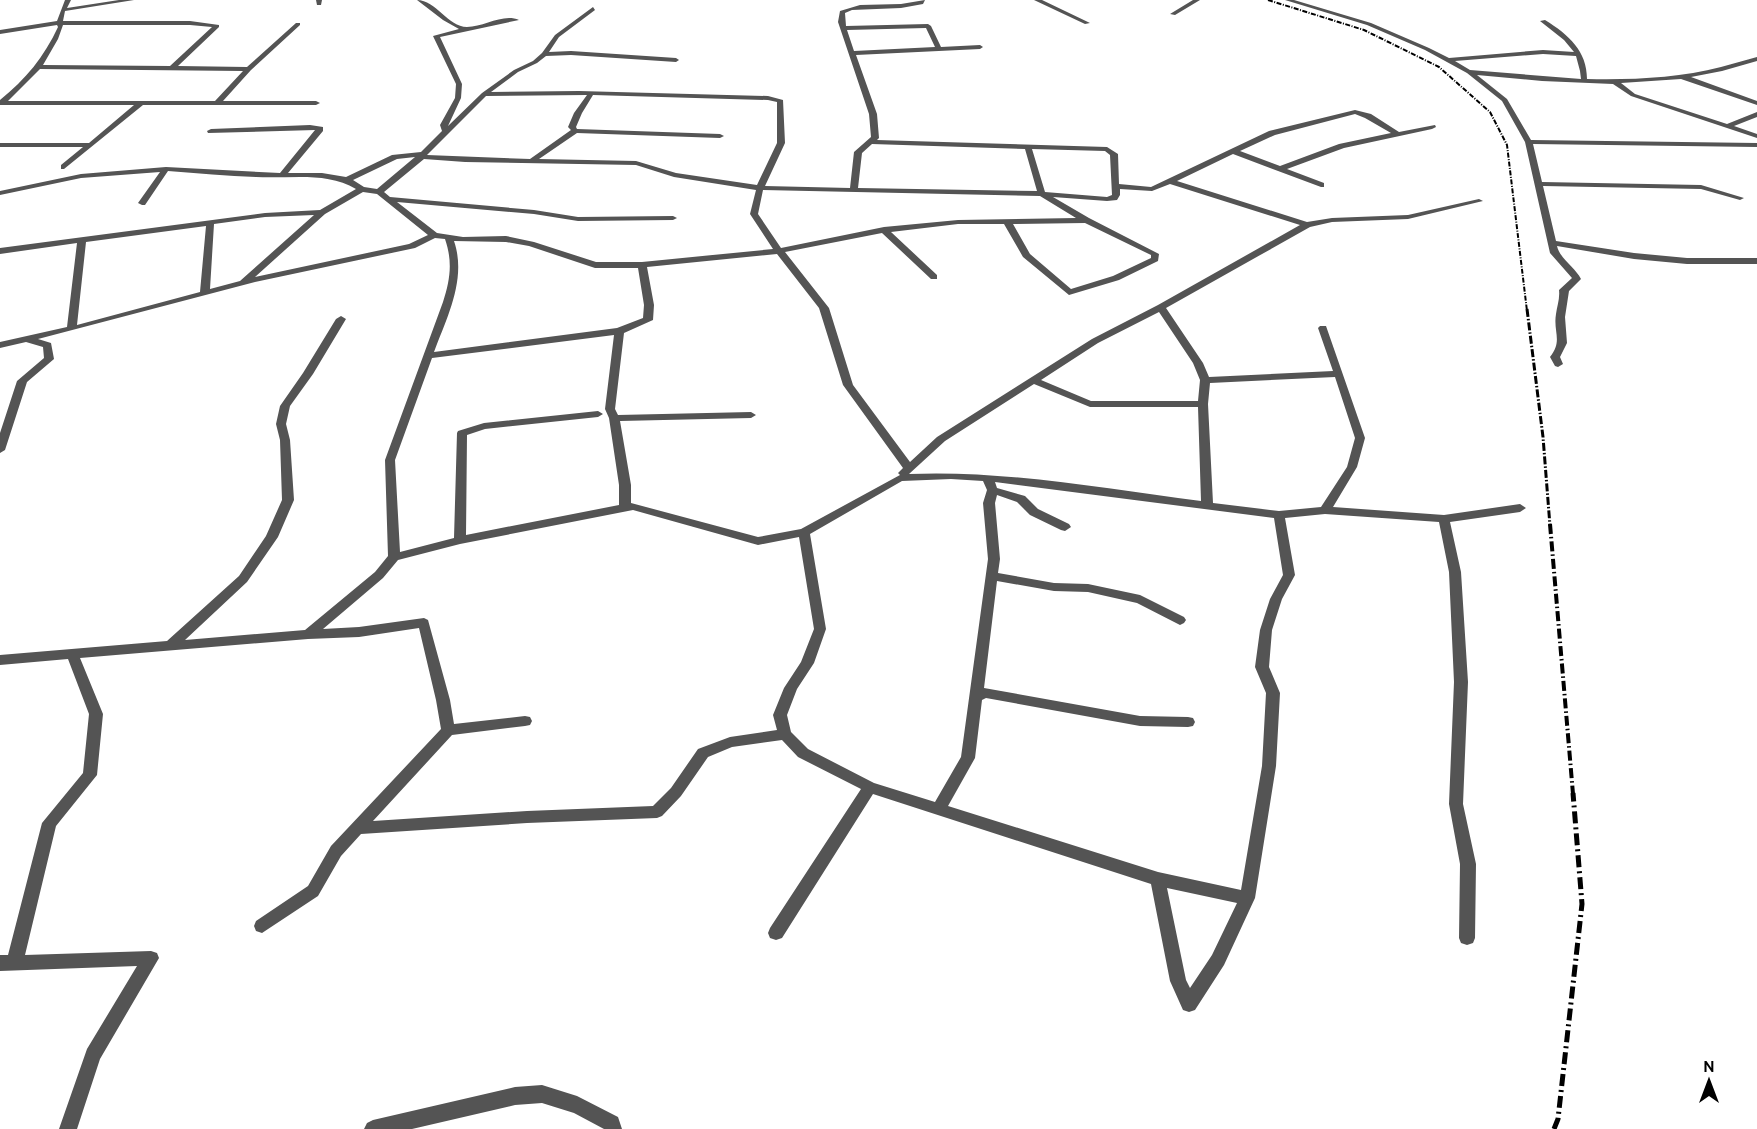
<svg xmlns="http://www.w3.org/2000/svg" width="1757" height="1129" font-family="Cabin,sans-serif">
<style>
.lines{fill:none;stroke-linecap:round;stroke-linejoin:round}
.street{fill:#545454;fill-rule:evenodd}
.rail-far3{stroke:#000;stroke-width:2;stroke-dasharray:5 1.5 1 1.5;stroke-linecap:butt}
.rail-far2{stroke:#000;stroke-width:3;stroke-dasharray:8 2 1.5 2;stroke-linecap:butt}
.rail-far1{stroke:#000;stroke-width:4;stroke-dasharray:10 3 1.5 3;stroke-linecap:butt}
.rail{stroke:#000;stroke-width:5;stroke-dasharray:12 4 2 4;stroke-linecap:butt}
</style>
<rect width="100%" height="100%" fill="#fff"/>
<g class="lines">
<path class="street" d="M 65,0 L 71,0 L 67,8 L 119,0 L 134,0 L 65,11 L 63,21 L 190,21 L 219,25 L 219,27 L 178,66 L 247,67 L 296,23 L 300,23 L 300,25 L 251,70 L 223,101 L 316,101 L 320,103 L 316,105 L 143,105 L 64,169 L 61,169 L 61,165 L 83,147 L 0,147 L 0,143 L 89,143 L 134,105 L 0,105 L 0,100 C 26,79 44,57 58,27 L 57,25 L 0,34 L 0,30 L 57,21 ZM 63,25 L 190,25 L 212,27 L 170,66 L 43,65 L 58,39 ZM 40,69 L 243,71 L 215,101 L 8,101 Z
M 316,0 L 322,0 L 321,5 L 317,5 Z
M 417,0 C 436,0 448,27 467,27 C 484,27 503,13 519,20 L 440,37 L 462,84 L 461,98 L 448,126 L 482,93 L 514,70 L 533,61 L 542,53 L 555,35 L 593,7 L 595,10 L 559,37 L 549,52 L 571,51 L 676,58 L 679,60 L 676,62 L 571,55 L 546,56 L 537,63 L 518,72 L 491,92 L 579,91 L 768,96 L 783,100 L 785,143 L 765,186 L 850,188 L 854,152 L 871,137 L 869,114 L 838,22 L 840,11 L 860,5 L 901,4 L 925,0 L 923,4 L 901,8 L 852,10 L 845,13 L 846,26 L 928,24 L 931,26 L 941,47 L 980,45 L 983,47 L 980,49 L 856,55 L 877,114 L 879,138 L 877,140 L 1107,147 L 1118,154 L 1119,184 L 1151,187 L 1269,131 L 1355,110 L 1371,114 L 1399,132 L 1435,125 L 1436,127 L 1432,129 L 1344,148 L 1287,169 L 1324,183 L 1324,187 L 1321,187 L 1233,154 L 1177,181 L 1307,222 L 1332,218 L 1408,215 L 1479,199 L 1483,201 L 1408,219 L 1332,222 L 1310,227 L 1166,308 L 1203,363 L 1209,377 L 1333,371 L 1318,328 L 1320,326 L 1326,326 L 1365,438 L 1357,467 L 1333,507 L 1444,515 L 1520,504 L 1526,508 L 1520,512 L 1450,522 L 1461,572 L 1468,682 L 1463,804 L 1476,864 L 1475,938 L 1473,943 L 1467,945 L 1461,943 L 1459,938 L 1460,864 L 1449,804 L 1454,682 L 1449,572 L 1439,522 L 1325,514 L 1285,518 L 1295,575 L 1282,599 L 1272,630 L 1269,667 L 1280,693 L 1276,766 L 1255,898 L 1224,965 L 1195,1010 L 1189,1012 L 1183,1010 L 1170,981 L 1151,884 L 873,794 L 782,938 L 776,940 L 770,938 L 768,933 L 770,928 L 861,789 L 798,757 L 782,740 L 732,747 L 708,757 L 681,796 L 662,816 L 657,818 L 527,823 L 361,834 L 341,856 L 318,896 L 262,933 L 256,931 L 254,926 L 256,921 L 308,886 L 331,846 L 441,729 L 436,700 L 419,628 L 359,637 L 308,639 L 80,658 L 103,714 L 97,775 L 56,826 L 25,955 L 151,951 L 157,953 L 159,958 L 100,1059 L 77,1129 L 59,1129 L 87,1049 L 137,966 L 0,971 L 0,955 L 8,955 L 42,823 L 83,773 L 89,714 L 68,659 L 0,665 L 0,655 L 167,641 L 239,576 L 266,536 L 282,500 L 280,440 L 276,424 L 280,406 L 303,373 L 336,319 L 341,316 L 346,319 L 313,374 L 290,406 L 286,424 L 290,440 L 294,500 L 278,537 L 247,582 L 185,640 L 305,630 L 375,572 L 388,556 L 385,460 L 443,302 C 450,280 453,262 445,239 L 435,238 L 415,248 L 255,282 L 38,339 L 51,343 L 54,359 L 27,382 L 5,450 L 0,453 L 0,433 L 17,381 L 44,358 L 43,347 L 26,342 L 0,348 L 0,342 L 67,327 L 77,243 L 0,254 L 0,248 L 265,213 L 320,210 L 356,189 C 326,171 290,179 256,177 C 227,176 198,173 168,171 L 145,205 L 142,205 L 138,203 L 160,172 L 81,178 L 0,195 L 0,191 L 81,174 L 166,167 L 280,173 L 315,130 L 208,133 L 207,131 L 211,129 L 310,125 L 323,127 L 323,131 L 288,173 L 322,173 L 346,177 L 392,155 L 421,152 L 442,131 L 440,125 L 455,98 L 456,84 L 433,36 L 459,29 L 443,20 ZM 926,28 L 935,47 L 854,51 L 847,30 ZM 587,95 L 574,113 L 568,127 L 571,130 L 530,159 L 427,155 L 486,96 ZM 593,95 L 768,100 L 777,102 L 777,143 L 757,185 L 676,173 L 636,161 L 539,159 L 577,133 L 720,138 L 724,136 L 720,134 L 577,129 L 576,127 L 582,113 ZM 1355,114 L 1365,118 L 1391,133 L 1339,144 L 1280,166 L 1240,151 L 1275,135 ZM 872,144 L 1025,149 L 1037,191 L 858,188 L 862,153 ZM 1032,149 L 1105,151 L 1110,155 L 1112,195 L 1107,197 L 1045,192 ZM 415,157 L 377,189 L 364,187 L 353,180 L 397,159 ZM 424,159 L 465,162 L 636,165 L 674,177 L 756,190 L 750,214 L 773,249 L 642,262 L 596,262 L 534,242 L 506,236 L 463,237 L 437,233 L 397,202 L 534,214 L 578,221 L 673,220 L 677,218 L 673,216 L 578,217 L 534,210 L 390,197 L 384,192 ZM 1170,184 L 1300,225 L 1158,305 L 1092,339 L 937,437 L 910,462 L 853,385 L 829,308 L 785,252 L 882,233 L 931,279 L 937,279 L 937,275 L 891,232 L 958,224 L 1004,224 L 1023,257 L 1069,295 L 1119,280 L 1158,261 L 1159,254 L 1089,218 L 1053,197 L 1107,201 L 1117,200 L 1120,195 L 1120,189 L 1152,191 ZM 763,190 L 1040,196 L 1076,218 L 958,220 L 884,227 L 781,248 L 758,214 ZM 363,192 L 377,194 L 428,235 L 409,244 L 255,277 L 325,214 ZM 314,215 L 240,281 L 210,289 L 214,224 L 265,217 ZM 1085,223 L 1151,255 L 1151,258 L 1113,276 L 1071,289 L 1030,254 L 1013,224 ZM 206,226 L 200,292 L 77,325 L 86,242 ZM 454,241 L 506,242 L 529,246 L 595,268 L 638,268 L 644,305 L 643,318 L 617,328 L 434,352 C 447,317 467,279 454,241 ZM 777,254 L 819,308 L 843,385 L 903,468 L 898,473 L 900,475 L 801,529 L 758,537 L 631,503 L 631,485 L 620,421 L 751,418 L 756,415 L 751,412 L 618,415 L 615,409 L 624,333 L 653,320 L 654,305 L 647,267 ZM 1159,312 L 1193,363 L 1200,380 L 1198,401 L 1091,401 L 1041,380 L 1098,343 ZM 614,335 L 605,409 L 609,418 L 619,485 L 619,505 L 466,535 L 467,435 L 485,429 L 598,417 L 603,414 L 598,411 L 484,423 L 458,431 L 457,433 L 454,538 L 400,552 L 395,460 L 432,358 ZM 1335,377 L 1355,438 L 1347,467 L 1321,507 L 1279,511 L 1213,503 L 1208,404 L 1210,383 ZM 1034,384 L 1090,407 L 1198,407 L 1201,501 C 1105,489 1007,470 909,474 L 945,441 ZM 951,479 L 983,481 L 987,490 L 983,503 L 988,559 L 961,757 L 935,802 L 874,783 L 808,749 L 791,732 L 787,715 L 797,689 L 814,663 L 826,629 L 810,534 L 902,481 ZM 995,482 L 1274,518 L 1283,575 L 1270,599 L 1260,630 L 1255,667 L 1266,693 L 1262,766 L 1241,890 L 1158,872 L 948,806 L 975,758 L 982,700 L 986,698 L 1140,726 L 1188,727 L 1193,726 L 1195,722 L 1193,718 L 1188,717 L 1140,716 L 984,688 L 997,581 L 1054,591 L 1088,592 L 1137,603 L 1180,625 L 1184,623 L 1186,620 L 1184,617 L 1140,595 L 1088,584 L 1054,583 L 998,573 L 1000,559 L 995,503 L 997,495 L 1017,502 L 1030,515 L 1061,530 L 1065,531 L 1071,527 L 1069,524 L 1038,509 L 1025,496 L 997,488 ZM 633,510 L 758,545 L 799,537 L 814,629 L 801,662 L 784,688 L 773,715 L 777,730 L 730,737 L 698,749 L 671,788 L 653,806 L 527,811 L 373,821 L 452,735 L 525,726 L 530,725 L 532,721 L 530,717 L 525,716 L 454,724 L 450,700 L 428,620 L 424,618 L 359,627 L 323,629 L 383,578 L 398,560 L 460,544 ZM 1167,888 L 1237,903 L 1212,955 L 1190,988 L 1186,980 Z
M 1034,0 L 1042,0 L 1090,23 L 1085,24 Z
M 1193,0 L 1200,0 L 1175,15 L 1170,14 Z
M 1285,0 L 1294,0 L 1371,23 L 1429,48 L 1449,58 L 1543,50 L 1574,52 L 1564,40 L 1540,21 L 1545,20 C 1569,35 1587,51 1587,79 C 1632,80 1678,78 1721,67 C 1733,64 1745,60 1757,57 L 1757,61 L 1722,71 L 1691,77 L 1757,101 L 1757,105 L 1681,79 L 1621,83 L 1635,94 L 1727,124 L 1757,112 L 1757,117 L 1734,126 L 1757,134 L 1757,138 L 1631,96 L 1613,84 L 1542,81 L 1477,75 L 1507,99 L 1531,140 L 1757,143 L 1757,147 L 1533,144 L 1542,182 L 1701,185 L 1744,198 L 1740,200 L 1701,189 L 1543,186 L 1556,241 L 1634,253 L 1687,258 L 1757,258 L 1757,264 L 1687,264 L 1634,259 L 1557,246 C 1560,259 1575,267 1581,279 L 1569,291 L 1565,317 L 1567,343 L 1560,357 L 1563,364 L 1558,367 L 1555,366 L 1550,357 C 1563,341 1553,332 1556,314 C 1557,306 1560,299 1559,290 L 1572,278 L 1550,253 L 1525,142 L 1502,101 L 1467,73 L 1425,50 L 1367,25 ZM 1543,54 L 1576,56 L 1580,71 L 1581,79 L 1470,70 L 1455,61 Z
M 542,1085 L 577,1096 L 618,1117 L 622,1129 L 604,1129 L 574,1113 L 542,1103 L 515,1105 L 412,1129 L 364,1129 L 367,1123 L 373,1120 L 515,1087 Z"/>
<path class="rail-far3" d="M 1268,0 L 1364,30 L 1439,67 L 1490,112 L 1507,145 L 1527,311"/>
<path class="rail-far2" d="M 1527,309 L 1543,437 L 1550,526"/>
<path class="rail-far1" d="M 1550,524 L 1573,794"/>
<path class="rail" d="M 1554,1129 L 1558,1119 L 1582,904 L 1573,793"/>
</g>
<g transform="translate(1709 1081)" stroke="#ffffff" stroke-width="4.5" paint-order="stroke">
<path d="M0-4.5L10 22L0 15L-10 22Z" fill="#000000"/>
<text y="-9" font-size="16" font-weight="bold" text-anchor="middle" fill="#000000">N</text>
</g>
</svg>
